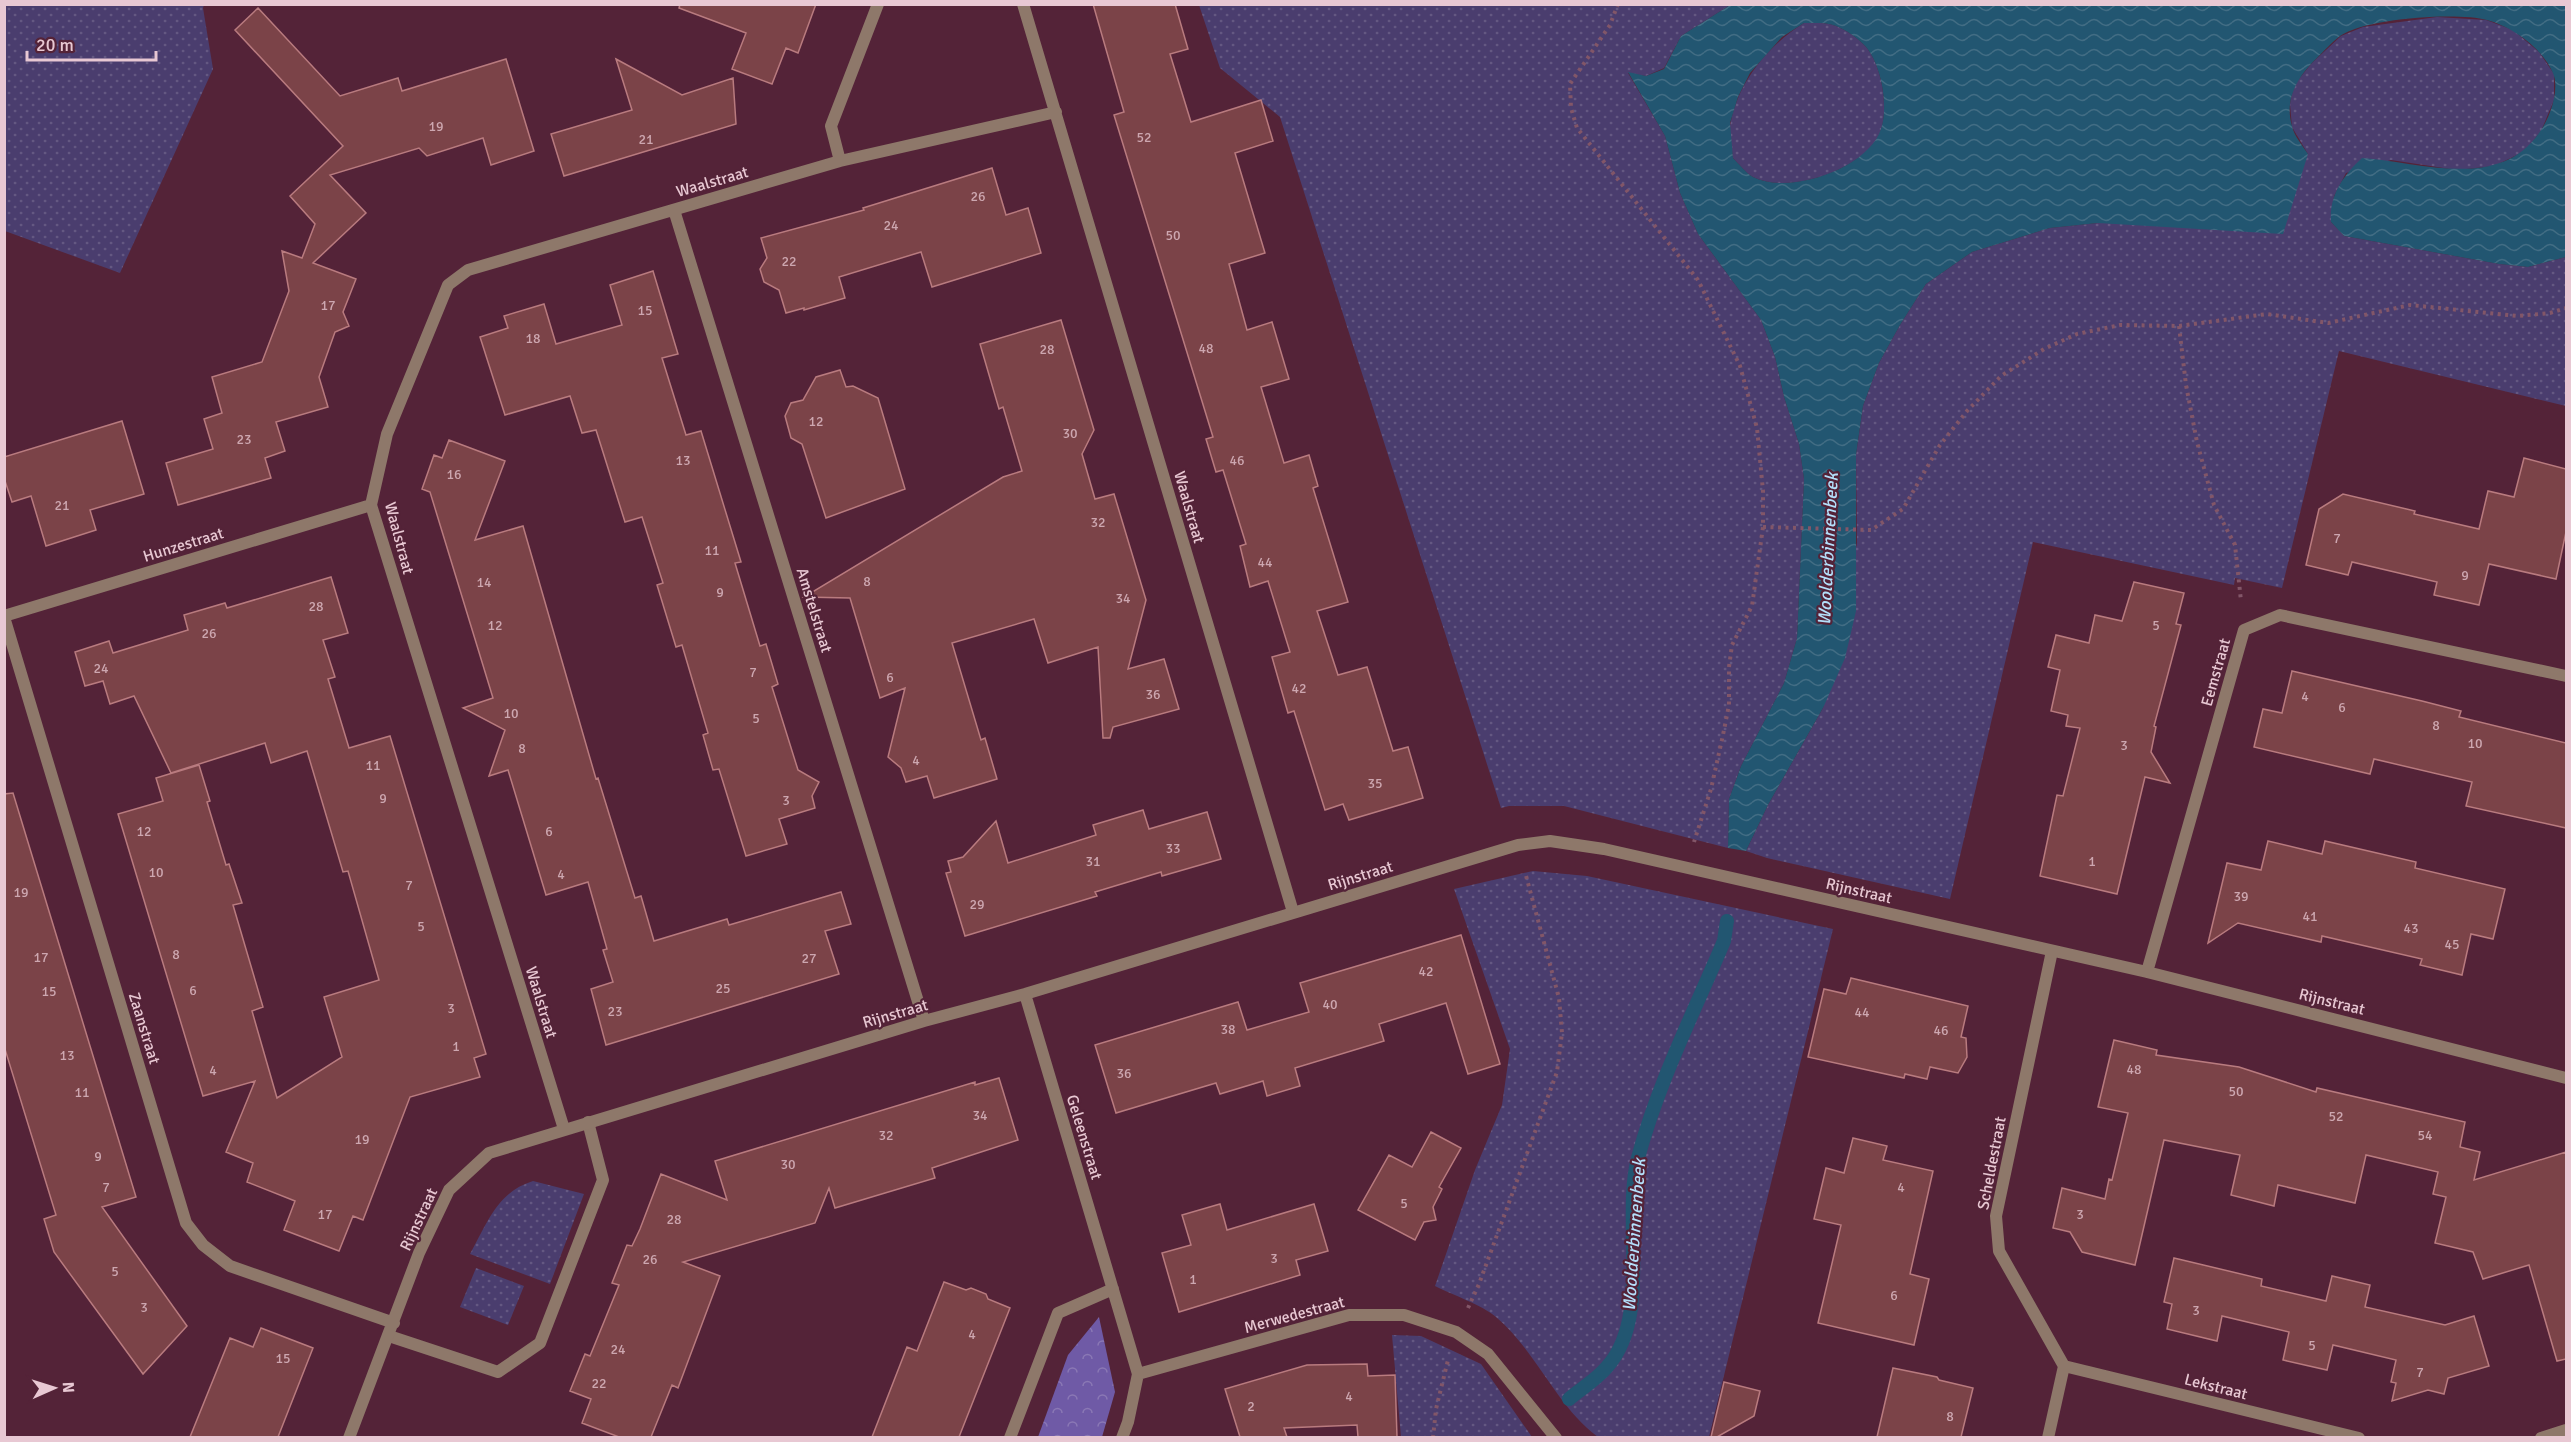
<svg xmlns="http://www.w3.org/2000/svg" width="2571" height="1442" font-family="Signika,sans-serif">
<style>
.grass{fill:url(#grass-dots)}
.forest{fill:url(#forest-crowns)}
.water{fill:url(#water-waves);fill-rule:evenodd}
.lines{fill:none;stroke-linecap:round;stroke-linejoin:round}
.stream{stroke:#225671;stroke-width:14}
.building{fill:#7b4348;stroke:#b97b7f;stroke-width:1.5}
.path{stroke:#825668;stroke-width:4;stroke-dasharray:3 4.5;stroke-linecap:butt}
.service{stroke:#8e786a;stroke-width:12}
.minor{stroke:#8e786a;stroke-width:12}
.labels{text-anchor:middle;stroke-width:4.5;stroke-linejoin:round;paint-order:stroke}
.number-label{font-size:14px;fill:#cda7b0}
.street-label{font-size:16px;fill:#e8c8d3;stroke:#542338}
.water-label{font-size:18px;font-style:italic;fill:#b3dffa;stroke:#542338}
</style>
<defs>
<pattern id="grass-dots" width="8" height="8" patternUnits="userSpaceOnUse" patternTransform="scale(1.5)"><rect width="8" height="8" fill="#4a3d6e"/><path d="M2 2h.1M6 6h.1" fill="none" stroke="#645882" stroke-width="1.8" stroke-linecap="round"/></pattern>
<pattern id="forest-crowns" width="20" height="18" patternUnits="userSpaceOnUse" patternTransform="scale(1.5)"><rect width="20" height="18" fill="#6f5aa6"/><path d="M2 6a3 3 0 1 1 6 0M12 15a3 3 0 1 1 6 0" fill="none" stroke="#8a78b5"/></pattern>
<pattern id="water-waves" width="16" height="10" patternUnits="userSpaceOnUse" patternTransform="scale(1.5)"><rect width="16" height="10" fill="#225671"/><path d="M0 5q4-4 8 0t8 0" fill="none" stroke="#426d84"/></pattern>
</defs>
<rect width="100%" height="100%" fill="#542338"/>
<path class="grass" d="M 5,4 L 204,5 L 203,8 L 213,69 L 120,273 L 5,231 Z
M 1199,5 L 1730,5 L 1681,36 L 1664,68 L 1646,76 L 1628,73 L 1665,136 L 1680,193 L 1698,234 L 1761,320 L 1775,357 L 1784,397 L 1799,444 L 1804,479 L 1797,638 L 1784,683 L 1741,766 L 1729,799 L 1728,848 L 1564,806 L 1509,806 L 1501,808 L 1280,117 L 1220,68 Z
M 2437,17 L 2486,20 L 2513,30 L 2539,52 L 2554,74 L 2554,100 L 2541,131 L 2525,151 L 2494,166 L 2457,170 L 2391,160 L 2346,173 L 2334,196 L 2331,222 L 2344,236 L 2499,264 L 2528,267 L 2566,257 L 2566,406 L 2339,351 L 2282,588 L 2235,578 L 2234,585 L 2033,542 L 1950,899 L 1767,858 L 1746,851 L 1768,805 L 1823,708 L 1857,543 L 1856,455 L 1863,406 L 1879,363 L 1900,325 L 1926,284 L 1972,252 L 2050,228 L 2098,223 L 2308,154 L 2292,127 L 2290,104 L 2294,85 L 2312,63 L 2341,36 L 2363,27 Z
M 1804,23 C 1814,23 1827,22 1836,26 C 1846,30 1858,38 1866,47 C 1882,66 1890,111 1879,135 C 1862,170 1788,195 1753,177 C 1746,173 1739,164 1733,158 C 1732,147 1728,132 1731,121 C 1740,79 1769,45 1804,23 Z
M 1533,871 L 1587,876 L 1833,929 L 1709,1437 L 1598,1437 C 1556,1406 1537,1352 1496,1317 C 1482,1305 1453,1295 1435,1286 L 1475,1170 L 1502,1105 L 1510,1049 L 1454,889 Z
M 533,1181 L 584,1194 L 550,1284 L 470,1254 C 487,1224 497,1192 533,1181 Z
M 476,1268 L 524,1286 L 508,1325 L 460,1307 Z
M 1392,1335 L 1421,1336 L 1481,1364 L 1532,1437 L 1401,1437 Z"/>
<path class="forest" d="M 1099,1317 L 1115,1392 L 1102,1437 L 1038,1437 L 1068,1355 Z"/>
<path class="water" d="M 1730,5 L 2566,5 L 2566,257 L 2528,267 L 2499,264 L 2344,236 L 2331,222 C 2329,195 2343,176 2362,158 C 2420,162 2499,191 2539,133 C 2550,118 2560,90 2553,73 C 2542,48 2513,27 2487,20 C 2457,12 2366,18 2340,36 C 2332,42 2324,51 2317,58 C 2298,76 2284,99 2292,126 C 2294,136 2303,146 2308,154 L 2283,234 L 2098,223 L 2050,228 L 1972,252 L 1926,284 L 1900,325 L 1879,363 L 1863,406 L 1856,455 L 1856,611 L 1845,658 L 1823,708 L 1768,805 L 1746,851 L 1728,848 L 1729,799 L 1741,766 L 1784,683 L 1797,638 L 1804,479 L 1799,444 L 1784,397 L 1775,357 L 1761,320 L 1698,234 L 1680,193 L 1665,136 L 1628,72 L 1646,76 L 1664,69 L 1681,36 ZM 1804,23 C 1814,23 1827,22 1836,26 C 1846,30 1858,38 1866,47 C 1882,66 1890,111 1879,134 C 1862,170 1788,195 1753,177 C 1746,173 1739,164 1733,158 L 1730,123 L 1738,97 L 1750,73 L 1782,37 Z"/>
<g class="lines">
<path class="stream" d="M 1569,1399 C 1581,1389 1597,1379 1607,1367 C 1652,1317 1622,1219 1638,1158 C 1658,1083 1694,1012 1724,941 L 1727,921"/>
</g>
<path class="building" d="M 680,4 L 816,4 L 798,53 L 786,48 L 772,84 L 732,69 L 746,33 L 679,8 Z
M 1093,4 L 1175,4 L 1188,49 L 1170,54 L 1191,122 L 1261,100 L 1273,141 L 1235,153 L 1265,253 L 1229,264 L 1247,330 L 1272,322 L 1289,379 L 1261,387 L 1284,463 L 1309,455 L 1318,486 L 1313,488 L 1348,602 L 1317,611 L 1338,675 L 1367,667 L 1393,751 L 1408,747 L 1423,798 L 1349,820 L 1343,804 L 1325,810 L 1294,711 L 1288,713 L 1272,657 L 1290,652 L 1268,581 L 1250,587 L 1240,546 L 1246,544 L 1223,470 L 1216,472 L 1206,439 L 1213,437 L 1114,115 L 1124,112 Z
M 258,8 L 340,96 L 398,78 L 402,91 L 506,59 L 534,151 L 491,165 L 483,138 L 427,156 L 419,148 L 330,175 L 366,213 L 313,263 L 356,279 L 343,312 L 349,326 L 335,332 L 319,377 L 328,407 L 276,422 L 285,451 L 265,458 L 271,478 L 178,505 L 166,463 L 213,449 L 204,419 L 222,413 L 212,377 L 262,362 L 289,291 L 282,251 L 302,258 L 315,224 L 290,196 L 343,146 L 235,30 Z
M 616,59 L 682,95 L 733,78 L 736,124 L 564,176 L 551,134 L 632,110 Z
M 992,168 L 1006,215 L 1028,208 L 1041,253 L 932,287 L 921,252 L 839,277 L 845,298 L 804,310 L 804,308 L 786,313 L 779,290 L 764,282 L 760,269 L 767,258 L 761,238 L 864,210 L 863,208 Z
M 653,271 L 678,354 L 662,358 L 686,435 L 701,431 L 741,562 L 735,563 L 760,646 L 766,644 L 778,684 L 772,687 L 798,770 L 819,782 L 812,796 L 815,808 L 779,819 L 787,844 L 746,856 L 719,769 L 713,770 L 703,735 L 708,733 L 682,645 L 676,647 L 657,585 L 663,583 L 642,517 L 625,522 L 596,430 L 582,433 L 570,396 L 505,415 L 480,337 L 508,328 L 504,316 L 544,304 L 556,344 L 622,325 L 610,285 Z
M 1061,320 L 1094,430 L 1082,454 L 1095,499 L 1114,494 L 1146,600 L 1128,669 L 1164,659 L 1179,709 L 1113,727 L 1110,738 L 1103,738 L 1098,647 L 1048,663 L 1034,619 L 952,643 L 981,740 L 985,738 L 997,779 L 934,798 L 927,776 L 906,782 L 901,768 L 888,757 L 905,688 L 880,698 L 850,598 L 804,597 L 1003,477 L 1022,471 L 1003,407 L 999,409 L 980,344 Z
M 840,370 L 846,387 L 853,386 L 878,398 L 905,489 L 826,518 L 802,444 L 791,438 L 785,416 L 791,403 L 803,400 L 816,377 Z
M 122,421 L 144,494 L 90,510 L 96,530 L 46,546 L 31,496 L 12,502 L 4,478 L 4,457 Z
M 449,440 L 505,461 L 475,540 L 523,526 L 596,779 L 598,778 L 635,898 L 641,896 L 654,941 L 727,919 L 729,925 L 841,892 L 851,924 L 825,931 L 839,974 L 606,1045 L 591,989 L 613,982 L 603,950 L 607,949 L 588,882 L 546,895 L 508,770 L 489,776 L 505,730 L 463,708 L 493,698 L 430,492 L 422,489 L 434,455 L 442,458 Z
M 2524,458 L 2566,469 L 2566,532 L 2556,579 L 2489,564 L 2479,605 L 2434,595 L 2437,582 L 2352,562 L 2348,575 L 2306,565 L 2319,509 L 2343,494 L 2415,511 L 2414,514 L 2479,529 L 2488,491 L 2514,497 Z
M 331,577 L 348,633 L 323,640 L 335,677 L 328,679 L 349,748 L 390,736 L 486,1054 L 474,1058 L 480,1077 L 410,1097 L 363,1220 L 353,1216 L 339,1251 L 284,1230 L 295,1201 L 247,1182 L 253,1163 L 226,1152 L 255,1081 L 203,1096 L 118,814 L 163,801 L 156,778 L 199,765 L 210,801 L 207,802 L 226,865 L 229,864 L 242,903 L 233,905 L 263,1007 L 252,1011 L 277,1098 L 342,1057 L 324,997 L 379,980 L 348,871 L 343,872 L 307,751 L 271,763 L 265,743 L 171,773 L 134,696 L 110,704 L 103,681 L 85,686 L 75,652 L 109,641 L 113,653 L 188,630 L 184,615 L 225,603 L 227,608 Z
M 2134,582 L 2184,593 L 2176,624 L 2181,625 L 2154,726 L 2156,727 L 2151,752 L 2170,783 L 2145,777 L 2117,894 L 2040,876 L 2057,795 L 2063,796 L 2080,728 L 2066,726 L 2068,715 L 2051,711 L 2060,670 L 2048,667 L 2056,635 L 2089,643 L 2095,615 L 2122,621 Z
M 2292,671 L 2422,701 L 2461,711 L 2459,717 L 2566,743 L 2566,828 L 2466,806 L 2472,782 L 2374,759 L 2370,774 L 2254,747 L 2263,709 L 2282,713 Z
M 13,793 L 136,1197 L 102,1207 L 187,1326 L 143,1374 L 54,1252 L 44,1219 L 56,1215 L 4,1046 L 4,794 Z
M 1143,810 L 1149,829 L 1207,812 L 1221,859 L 1162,876 L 1161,872 L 1095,892 L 1097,896 L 965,936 L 946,873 L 951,872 L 948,861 L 963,857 L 996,821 L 1008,863 L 1096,835 L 1093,825 Z
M 2268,841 L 2322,854 L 2325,841 L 2416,862 L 2415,868 L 2505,889 L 2493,939 L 2471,934 L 2462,975 L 2420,965 L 2422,959 L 2322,936 L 2321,942 L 2238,923 L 2208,943 L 2227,863 L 2261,870 Z
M 1461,935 L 1500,1064 L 1468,1074 L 1446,1003 L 1379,1024 L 1384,1041 L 1295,1068 L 1300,1086 L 1267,1096 L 1263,1081 L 1220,1094 L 1216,1083 L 1116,1113 L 1095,1045 L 1238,1002 L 1247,1030 L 1309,1012 L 1300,983 Z
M 1851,978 L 1968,1006 L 1961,1037 L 1966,1038 L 1967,1057 L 1958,1073 L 1930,1067 L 1927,1079 L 1905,1074 L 1904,1078 L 1808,1057 L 1824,989 L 1846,994 Z
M 2114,1040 L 2157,1050 L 2156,1055 L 2239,1067 L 2316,1092 L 2317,1088 L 2465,1122 L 2460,1147 L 2480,1152 L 2474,1180 L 2566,1152 L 2566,1359 L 2557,1361 L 2529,1265 L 2483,1279 L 2473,1252 L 2435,1243 L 2446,1197 L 2433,1194 L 2438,1172 L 2366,1155 L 2355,1203 L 2278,1185 L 2274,1206 L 2231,1195 L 2240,1155 L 2164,1140 L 2135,1265 L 2082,1252 L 2070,1232 L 2053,1228 L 2062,1188 L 2105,1199 L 2109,1179 L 2112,1180 L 2128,1113 L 2098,1107 Z
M 999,1078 L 1018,1140 L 932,1168 L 935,1178 L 835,1208 L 829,1188 L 815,1223 L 683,1262 L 720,1276 L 678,1388 L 672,1385 L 651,1437 L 619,1437 L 582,1423 L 591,1399 L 570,1391 L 585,1354 L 590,1356 L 619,1285 L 612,1283 L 627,1245 L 632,1246 L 640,1229 L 661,1174 L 727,1200 L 715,1161 L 975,1082 L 975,1085 Z
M 1431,1132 L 1461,1148 L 1439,1187 L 1442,1189 L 1433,1207 L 1436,1220 L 1424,1222 L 1415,1240 L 1358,1210 L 1389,1155 L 1412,1167 Z
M 1853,1138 L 1887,1146 L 1883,1160 L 1933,1171 L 1910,1274 L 1929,1279 L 1914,1345 L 1818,1323 L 1841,1225 L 1814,1219 L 1826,1168 L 1844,1173 Z
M 1220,1204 L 1227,1230 L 1314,1204 L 1328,1251 L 1296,1260 L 1300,1275 L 1179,1312 L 1162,1253 L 1191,1245 L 1182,1215 Z
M 2174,1258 L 2262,1279 L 2261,1286 L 2326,1301 L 2332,1276 L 2370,1285 L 2365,1307 L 2445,1325 L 2474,1316 L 2489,1366 L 2448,1378 L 2444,1394 L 2428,1390 L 2392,1401 L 2396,1383 L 2391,1382 L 2396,1360 L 2333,1345 L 2327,1370 L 2283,1360 L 2289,1332 L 2222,1316 L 2217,1341 L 2167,1329 L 2172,1304 L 2164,1302 Z
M 944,1282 L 966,1290 L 971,1288 L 986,1294 L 988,1299 L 1010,1308 L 959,1437 L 872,1437 L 907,1347 L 917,1351 Z
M 261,1328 L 313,1348 L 278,1437 L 190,1437 L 230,1338 L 253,1347 Z
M 1367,1364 L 1368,1376 L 1395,1375 L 1397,1437 L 1358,1437 L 1357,1425 L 1284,1428 L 1287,1437 L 1240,1437 L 1225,1389 L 1307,1365 Z
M 1893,1368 L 1937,1377 L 1939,1380 L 1973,1388 L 1961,1437 L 1877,1437 Z
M 1724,1382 L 1760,1391 L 1754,1416 L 1717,1437 L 1711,1437 Z"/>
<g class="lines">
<path class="path" d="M 1618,4 L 1610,25 L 1570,84 L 1571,108 L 1577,128 L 1698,280 L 1740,366 L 1757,428 L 1763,491 L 1763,527 L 1752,606 L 1732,645 L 1729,667 L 1729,705 L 1723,735 L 1711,789 L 1694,842
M 2179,326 L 2186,385 L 2197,442 L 2214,505 L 2235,545 L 2241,601
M 1763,527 L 1871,530 L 1903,509 L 1940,445 L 1967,411 L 2001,376 L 2044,349 L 2077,334 L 2120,325 L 2179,326 L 2267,314 L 2328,323 L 2410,305 L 2518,316 L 2550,313 L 2566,308
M 1468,1308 L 1479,1284 L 1557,1072 L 1562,1033 L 1559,998 L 1525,872
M 1433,1438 L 1436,1409 L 1448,1360"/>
<path class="service" d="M 389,1336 L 498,1372 L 540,1343 L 603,1180 L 588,1122"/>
<path class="minor" d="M 1023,4 L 1293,912
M 840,161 L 831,126 L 878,4
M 674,210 L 924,1021
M 4,616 L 371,505
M 4,617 L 186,1223 L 203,1245 L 230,1266 L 394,1323
M 2147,972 L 2244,630 L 2280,615 L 2566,676
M 1025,994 L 1138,1374 L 1128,1422 L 1122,1438
M 564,1129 L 371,505 L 387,434 L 448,285 L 468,270 L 840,161 L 1056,112
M 2064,1366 L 2359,1438
M 1138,1374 L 1349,1315 L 1404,1315 L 1456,1332 L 1488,1354 L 1556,1438
M 349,1438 L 419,1253 L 449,1190 L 489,1153 L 924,1021 L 1025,994 L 1518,845 L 1550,841 L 1604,849 L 2147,972 L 2566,1078
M 1010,1438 L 1058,1313 L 1113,1289
M 2048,1438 L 2064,1366 L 1999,1251 L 1996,1216 L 2052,951
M 2541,1438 L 2566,1430"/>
</g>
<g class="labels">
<g class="number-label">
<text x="436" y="131">19</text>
<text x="1144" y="142">52</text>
<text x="646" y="144">21</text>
<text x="978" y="201">26</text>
<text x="891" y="230">24</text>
<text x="1173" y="240">50</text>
<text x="789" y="266">22</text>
<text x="328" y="310">17</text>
<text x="645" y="315">15</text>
<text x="533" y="343">18</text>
<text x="1206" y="353">48</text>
<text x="1047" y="354">28</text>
<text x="816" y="426">12</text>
<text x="1070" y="438">30</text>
<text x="244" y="444">23</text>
<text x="683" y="465">13</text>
<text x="1237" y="465">46</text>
<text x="454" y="479">16</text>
<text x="62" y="510">21</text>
<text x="1098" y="527">32</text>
<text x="2337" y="543">7</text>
<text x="712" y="555">11</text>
<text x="1265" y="567">44</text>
<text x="2465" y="580">9</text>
<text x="867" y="586">8</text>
<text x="484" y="587">14</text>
<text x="720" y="597">9</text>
<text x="1123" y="603">34</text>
<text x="316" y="611">28</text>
<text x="495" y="630">12</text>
<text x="2156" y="630">5</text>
<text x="209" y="638">26</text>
<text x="101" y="673">24</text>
<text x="753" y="677">7</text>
<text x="890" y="682">6</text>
<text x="1299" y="693">42</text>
<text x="1153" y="699">36</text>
<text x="2305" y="701">4</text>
<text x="2342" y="712">6</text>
<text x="511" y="718">10</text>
<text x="756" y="723">5</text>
<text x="2436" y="730">8</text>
<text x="2475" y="748">10</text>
<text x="2124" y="750">3</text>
<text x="522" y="753">8</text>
<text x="916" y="765">4</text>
<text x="373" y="770">11</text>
<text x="1375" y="788">35</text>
<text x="383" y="803">9</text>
<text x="786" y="805">3</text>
<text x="144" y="836">12</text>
<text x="549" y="836">6</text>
<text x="1173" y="853">33</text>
<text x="1093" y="866">31</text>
<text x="2092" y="866">1</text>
<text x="156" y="877">10</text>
<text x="561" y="879">4</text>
<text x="409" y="890">7</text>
<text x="21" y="897">19</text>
<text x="2241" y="901">39</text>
<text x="977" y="909">29</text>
<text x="2310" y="921">41</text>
<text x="421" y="931">5</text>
<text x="2411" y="933">43</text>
<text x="2452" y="949">45</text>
<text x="176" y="959">8</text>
<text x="41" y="962">17</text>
<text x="809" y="963">27</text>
<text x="1426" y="976">42</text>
<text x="723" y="993">25</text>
<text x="193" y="995">6</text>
<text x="49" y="996">15</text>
<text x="1330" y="1009">40</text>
<text x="451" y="1013">3</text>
<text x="615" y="1016">23</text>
<text x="1862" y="1017">44</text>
<text x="1228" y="1034">38</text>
<text x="1941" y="1035">46</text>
<text x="456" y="1051">1</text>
<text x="67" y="1060">13</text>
<text x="2134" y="1074">48</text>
<text x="213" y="1075">4</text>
<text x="1124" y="1078">36</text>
<text x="2236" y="1096">50</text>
<text x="82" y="1097">11</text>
<text x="980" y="1120">34</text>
<text x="2336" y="1121">52</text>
<text x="886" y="1140">32</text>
<text x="2425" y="1140">54</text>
<text x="362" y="1144">19</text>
<text x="98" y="1161">9</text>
<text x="788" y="1169">30</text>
<text x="106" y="1192">7</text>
<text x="1901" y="1192">4</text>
<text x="1404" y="1208">5</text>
<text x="325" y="1219">17</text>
<text x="2080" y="1219">3</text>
<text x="674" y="1224">28</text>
<text x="1274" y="1263">3</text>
<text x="650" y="1264">26</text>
<text x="115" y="1276">5</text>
<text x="1193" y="1284">1</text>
<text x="1894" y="1300">6</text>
<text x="144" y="1312">3</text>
<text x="2196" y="1315">3</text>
<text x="972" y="1339">4</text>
<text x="2312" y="1350">5</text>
<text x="618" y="1354">24</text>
<text x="283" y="1363">15</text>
<text x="2420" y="1377">7</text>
<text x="599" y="1388">22</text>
<text x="1349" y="1401">4</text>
<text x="1251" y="1411">2</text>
<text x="1950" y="1421">8</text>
</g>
<g class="street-label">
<text transform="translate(712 181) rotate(-16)" y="6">Waalstraat</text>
<text transform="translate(1190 507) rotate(74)" y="6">Waalstraat</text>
<text transform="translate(400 538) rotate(75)" y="6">Waalstraat</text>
<text transform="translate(183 544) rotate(-17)" y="6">Hunzestraat</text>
<text transform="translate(815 610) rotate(73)" y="6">Amstelstraat</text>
<text transform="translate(2215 672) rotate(-74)" y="6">Eemstraat</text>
<text transform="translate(1360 875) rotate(-17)" y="6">Rijnstraat</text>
<text transform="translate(1859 890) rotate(13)" y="6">Rijnstraat</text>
<text transform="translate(2332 1001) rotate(14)" y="6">Rijnstraat</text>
<text transform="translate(542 1002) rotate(73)" y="6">Waalstraat</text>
<text transform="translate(895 1013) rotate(-16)" y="6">Rijnstraat</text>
<text transform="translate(145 1028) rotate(73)" y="6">Zaanstraat</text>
<text transform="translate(1085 1137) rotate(73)" y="6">Geleenstraat</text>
<text transform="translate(1991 1163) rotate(-79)" y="6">Scheldestraat</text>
<text transform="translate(418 1219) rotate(-65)" y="6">Rijnstraat</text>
<text transform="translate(1294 1314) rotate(-15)" y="6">Merwedestraat</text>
<text transform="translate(2216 1386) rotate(14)" y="6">Lekstraat</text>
</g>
<g class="water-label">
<text transform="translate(1828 549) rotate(-87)" y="6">Woolderbinnenbeek</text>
<text transform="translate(1634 1235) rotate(-86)" y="6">Woolderbinnenbeek</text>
</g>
</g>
<rect width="2571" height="1442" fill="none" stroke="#e8c8d3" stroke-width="12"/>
<g transform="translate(54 1388) rotate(87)" stroke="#542338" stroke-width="4.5" paint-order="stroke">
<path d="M0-4.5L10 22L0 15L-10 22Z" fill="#e8c8d3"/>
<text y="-9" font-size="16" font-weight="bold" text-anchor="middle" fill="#e8c8d3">N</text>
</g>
<path d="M27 51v9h129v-9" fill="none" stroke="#e8c8d3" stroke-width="3"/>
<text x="36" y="51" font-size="18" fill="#e8c8d3" stroke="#542338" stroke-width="4.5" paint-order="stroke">20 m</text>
</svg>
